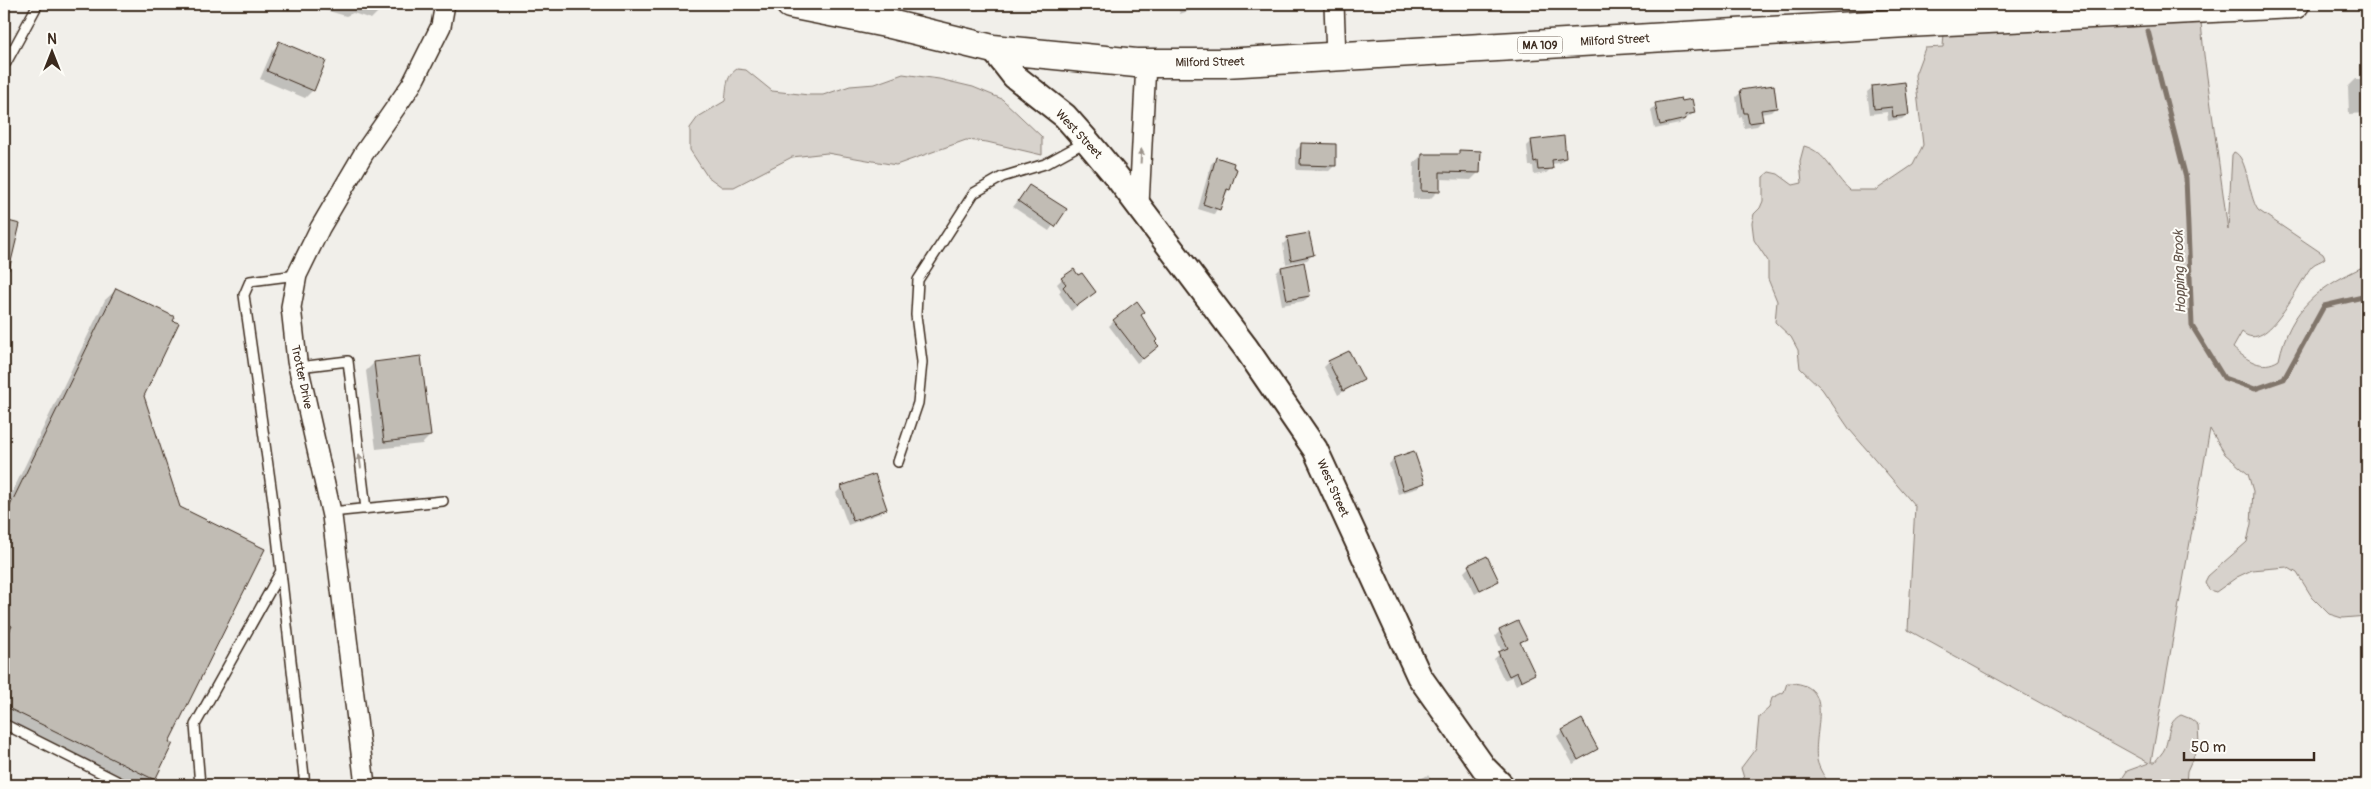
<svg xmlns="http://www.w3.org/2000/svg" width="2371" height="789" font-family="Pangolin,sans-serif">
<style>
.green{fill:#d7d2cc;stroke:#897e75}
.shadow{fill:#0003}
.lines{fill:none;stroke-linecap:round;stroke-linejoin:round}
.stream{stroke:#80746b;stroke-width:5}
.building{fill:#c1bcb4;stroke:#3b2a1e}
.service-casing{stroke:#3b2a1e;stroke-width:12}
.minor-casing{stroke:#3b2a1e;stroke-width:22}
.tertiary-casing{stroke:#3b2a1e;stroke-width:28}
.primary-casing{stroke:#3b2a1e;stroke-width:31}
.service{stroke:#fdfcf7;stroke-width:9}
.minor{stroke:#fdfcf7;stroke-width:19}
.tertiary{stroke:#fdfcf7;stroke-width:24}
.primary{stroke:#fdfcf7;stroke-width:28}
.oneway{fill:#9c938a}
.labels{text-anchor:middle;stroke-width:4;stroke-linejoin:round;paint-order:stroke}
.shield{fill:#fdfcf7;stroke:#75695f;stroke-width:1}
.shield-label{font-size:11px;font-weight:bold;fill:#3b2a1e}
.street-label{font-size:12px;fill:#3b2a1e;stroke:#fdfcf7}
.water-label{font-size:14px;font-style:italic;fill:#63554b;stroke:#fdfcf7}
</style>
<rect width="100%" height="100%" fill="#f1efea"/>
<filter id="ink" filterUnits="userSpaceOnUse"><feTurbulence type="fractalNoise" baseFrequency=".02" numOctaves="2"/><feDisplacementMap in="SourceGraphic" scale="10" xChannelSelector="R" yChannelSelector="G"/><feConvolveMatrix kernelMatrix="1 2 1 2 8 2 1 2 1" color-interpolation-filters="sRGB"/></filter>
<g filter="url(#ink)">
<path class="green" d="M 1846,4 L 1966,4 L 1892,8 L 1851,7 Z
M 2201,22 L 2204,55 L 2228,230 L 2232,155 L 2234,152 C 2248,157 2248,196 2258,210 L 2323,254 L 2325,258 C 2321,262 2316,262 2312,266 C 2299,281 2268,356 2242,332 L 2233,348 C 2247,360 2262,371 2279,360 C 2290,307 2321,286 2367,265 L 2367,616 L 2342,618 L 2329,614 L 2312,597 L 2297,573 L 2287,567 L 2252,570 L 2237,577 L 2216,592 L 2209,590 L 2205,582 L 2208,576 L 2247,542 L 2251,524 L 2253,491 L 2248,474 L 2225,454 L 2210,429 L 2151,762 L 2155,762 C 2158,757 2163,753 2165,748 C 2170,735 2167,722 2181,715 L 2191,719 L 2198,725 L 2199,744 L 2187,771 L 2186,785 L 2118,785 L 2127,771 L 2149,763 L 1908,630 L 1915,506 L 1850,430 L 1822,389 L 1800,368 L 1798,350 L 1791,337 L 1775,322 L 1777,301 L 1768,279 L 1768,261 L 1754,240 L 1752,223 L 1754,214 L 1760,208 L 1763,201 L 1763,177 L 1769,172 L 1778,174 L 1793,185 L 1802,183 L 1800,161 L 1804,146 C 1827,152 1833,176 1850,190 L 1876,190 L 1913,165 L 1923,145 L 1915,75 L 1925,48 L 1943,47 L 1944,33 Z
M 737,69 L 746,70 L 772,91 L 809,95 L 823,95 L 850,86 L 875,84 L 903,74 L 939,79 L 973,87 L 1002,99 L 1042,137 L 1042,155 L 987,142 L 966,140 L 896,165 L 827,153 L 792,157 L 734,187 L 722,187 L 707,176 L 690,150 L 690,128 L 698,117 L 725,101 C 727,88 725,77 737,69 Z
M 1787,683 C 1838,682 1812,731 1817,760 C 1819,769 1825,778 1830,785 L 1746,785 L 1741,768 L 1756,748 L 1759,717 L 1769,708 L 1772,698 L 1784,692 Z"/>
<path class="shadow" d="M 327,4 L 381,4 L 379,11 L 371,19 L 353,13 L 346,16 L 325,10 Z
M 1177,4 L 1207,4 L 1180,14 Z
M 280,43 L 313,90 L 305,98 L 260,79 L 272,51 Z
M 2356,79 L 2367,79 L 2367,113 L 2349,114 L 2348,87 Z
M 1873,87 L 1908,114 L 1902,119 L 1888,121 L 1887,112 L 1870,114 L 1867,92 Z
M 1741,92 L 1776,107 L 1771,112 L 1761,114 L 1762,121 L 1757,126 L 1744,128 L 1742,117 L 1739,118 L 1736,97 Z
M 1656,105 L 1694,113 L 1679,124 L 1655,129 L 1651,110 Z
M 1532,141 L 1565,158 L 1560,163 L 1551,164 L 1552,168 L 1546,173 L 1534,175 L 1533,166 L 1529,166 L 1527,146 Z
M 1301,145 L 1334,166 L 1329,171 L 1296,170 L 1296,150 Z
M 1460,152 L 1479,172 L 1471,180 L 1439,179 L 1438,191 L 1430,199 L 1413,199 L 1414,163 L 1422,155 L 1456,156 Z
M 1216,159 L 1229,189 L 1214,214 L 1198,209 L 1211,164 Z
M 1029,187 L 1065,209 L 1049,231 L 1013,207 Z
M 1288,239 L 1312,255 L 1307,260 L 1286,264 L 1283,244 Z
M 1303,264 L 1309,296 L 1304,301 L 1282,305 L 1276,273 L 1281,268 Z
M 1062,279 L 1094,292 L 1071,311 L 1059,293 L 1061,290 L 1057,284 Z
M 116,290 L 172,321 L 142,395 L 168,742 L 154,779 L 148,785 L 134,785 L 4,722 L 4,509 L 105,300 Z
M 1140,315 L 1154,342 L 1152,351 L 1137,363 L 1109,326 L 1114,321 Z
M 1329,362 L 1362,380 L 1338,395 L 1324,367 Z
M 374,363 L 430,436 L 422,444 L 376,449 L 366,371 Z
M 1394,459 L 1423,483 L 1418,488 L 1398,494 L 1389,464 Z
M 842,487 L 886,508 L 881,513 L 848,525 L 836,493 Z
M 1469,567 L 1498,580 L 1475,594 L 1464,572 Z
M 1500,631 L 1525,639 L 1520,644 L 1534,674 L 1516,685 L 1512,677 L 1504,680 L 1494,659 L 1502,652 L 1495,636 Z
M 1563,731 L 1596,748 L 1573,764 L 1557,736 Z
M 1428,775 L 1434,785 L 1409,785 Z"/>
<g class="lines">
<path class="stream" d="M 2148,31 L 2186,178 L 2192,326 L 2224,378 L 2255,389 L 2284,379 L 2324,306 L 2367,296"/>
</g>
<path class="building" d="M 279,41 L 326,61 L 314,91 L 267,71 Z
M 1905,82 L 1909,115 L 1893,117 L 1892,107 L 1874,109 L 1872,86 Z
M 1774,85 L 1777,108 L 1761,110 L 1763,121 L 1749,123 L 1747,113 L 1744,113 L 1740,90 Z
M 1681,98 L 1682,101 L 1692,99 L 1695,113 L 1685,115 L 1686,119 L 1660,125 L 1655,103 Z
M 1564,136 L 1566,158 L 1552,160 L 1553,169 L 1538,170 L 1537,161 L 1534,162 L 1531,140 Z
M 1301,143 L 1336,144 L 1336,166 L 1300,165 Z
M 1459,150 L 1481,151 L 1480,173 L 1440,172 L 1440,192 L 1421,191 L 1422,154 L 1459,154 Z
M 1216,157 L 1234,163 L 1233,167 L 1237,169 L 1230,190 L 1227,189 L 1220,210 L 1203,204 Z
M 1029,185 L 1067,209 L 1055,227 L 1018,201 Z
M 4,220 L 20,224 L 9,270 L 4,270 Z
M 1309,233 L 1314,255 L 1291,260 L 1287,237 Z
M 1304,262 L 1310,296 L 1287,300 L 1281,267 Z
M 1074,269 L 1078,275 L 1082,273 L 1096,292 L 1077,306 L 1063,287 L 1066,284 L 1061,278 Z
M 116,288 L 175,317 L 173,321 L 179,323 L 144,396 L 180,507 L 265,549 L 169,742 L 173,743 L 155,780 L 4,706 L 4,642 L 12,626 L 4,622 L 4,518 Z
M 1137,301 L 1145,312 L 1141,315 L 1157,340 L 1155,342 L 1159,346 L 1143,359 L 1113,320 Z
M 1349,351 L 1364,380 L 1343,391 L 1328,361 Z
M 421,356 L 431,436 L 384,442 L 374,362 Z
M 1414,451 L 1425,483 L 1403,490 L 1393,458 Z
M 875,474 L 887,509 L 853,521 L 841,486 Z
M 1487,556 L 1499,581 L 1480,590 L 1468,565 Z
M 1518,621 L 1527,639 L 1520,642 L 1535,674 L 1521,681 L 1517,672 L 1509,676 L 1498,652 L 1508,648 L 1499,630 Z
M 1582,719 L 1598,749 L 1578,760 L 1562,730 Z"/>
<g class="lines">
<defs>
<path id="service" d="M 887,21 L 890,4
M 6,63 L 38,4
M 297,275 L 250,281 L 244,295 L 273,501 L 305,785
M 299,367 L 348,361 L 366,509
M 898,462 L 918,403 L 922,362 L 916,315 L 918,280 L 974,193 L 1002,177 L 1045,164 L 1087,141
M 331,512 L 443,501
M 4,724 L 125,785
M 200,785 L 195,725 L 281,571"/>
<path id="minor" d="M 1334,4 L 1336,57
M 1139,205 L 1146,63
M 365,785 L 332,516 L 297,361 L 291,307 L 297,275 L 320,228 L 364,153 L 412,84 L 441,26 L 445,4"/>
<path id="tertiary" d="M 993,49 L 1014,76 L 1065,116 L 1087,141 L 1117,177 L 1246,348 L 1315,449 L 1419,676 L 1484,768 L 1501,785"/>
<path id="primary" d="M 790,4 L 886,23 L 993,49 L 1136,63 L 1225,63 L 1906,23 L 2295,4"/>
</defs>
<use href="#service" class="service-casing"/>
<use href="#minor" class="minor-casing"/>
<use href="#tertiary" class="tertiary-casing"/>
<use href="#primary" class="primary-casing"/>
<use href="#service" class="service"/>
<use href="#minor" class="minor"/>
<use href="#tertiary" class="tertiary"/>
<use href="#primary" class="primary"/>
</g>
<defs><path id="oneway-solid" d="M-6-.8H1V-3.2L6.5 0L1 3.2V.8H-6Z" transform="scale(1.25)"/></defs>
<g class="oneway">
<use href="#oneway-solid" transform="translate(1141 156) rotate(-87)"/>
<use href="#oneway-solid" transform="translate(360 461) rotate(-97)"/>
</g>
</g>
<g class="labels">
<rect class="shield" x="1517.5" y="36.5" width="45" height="17" rx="4"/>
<g class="shield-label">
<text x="1540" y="49">MA 109</text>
</g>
<g class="street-label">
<text transform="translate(1615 40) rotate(-3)" y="4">Milford Street</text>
<text transform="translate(1210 62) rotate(-1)" y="4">Milford Street</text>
<text transform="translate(1079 134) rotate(47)" y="4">West Street</text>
<text transform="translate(302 377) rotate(78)" y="4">Trotter Drive</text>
<text transform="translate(1333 488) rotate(66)" y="4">West Street</text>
</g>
<g class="water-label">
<text transform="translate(2179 272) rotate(-92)" y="5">Hopping Brook</text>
</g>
</g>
<rect width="2371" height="789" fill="none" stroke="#fdfcf7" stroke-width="20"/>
<rect x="10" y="10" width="2351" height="769" fill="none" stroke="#3b2a1e" stroke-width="2" filter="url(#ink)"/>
<g transform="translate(52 52)" stroke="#fdfcf7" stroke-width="4" paint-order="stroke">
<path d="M0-4L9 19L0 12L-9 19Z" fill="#3b2a1e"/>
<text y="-8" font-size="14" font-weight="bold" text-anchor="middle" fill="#3b2a1e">N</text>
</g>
<path d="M2184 752v8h130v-8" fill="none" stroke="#3b2a1e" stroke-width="2.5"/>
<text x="2191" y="752" font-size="15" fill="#3b2a1e" stroke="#fdfcf7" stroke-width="4" paint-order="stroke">50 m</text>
</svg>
